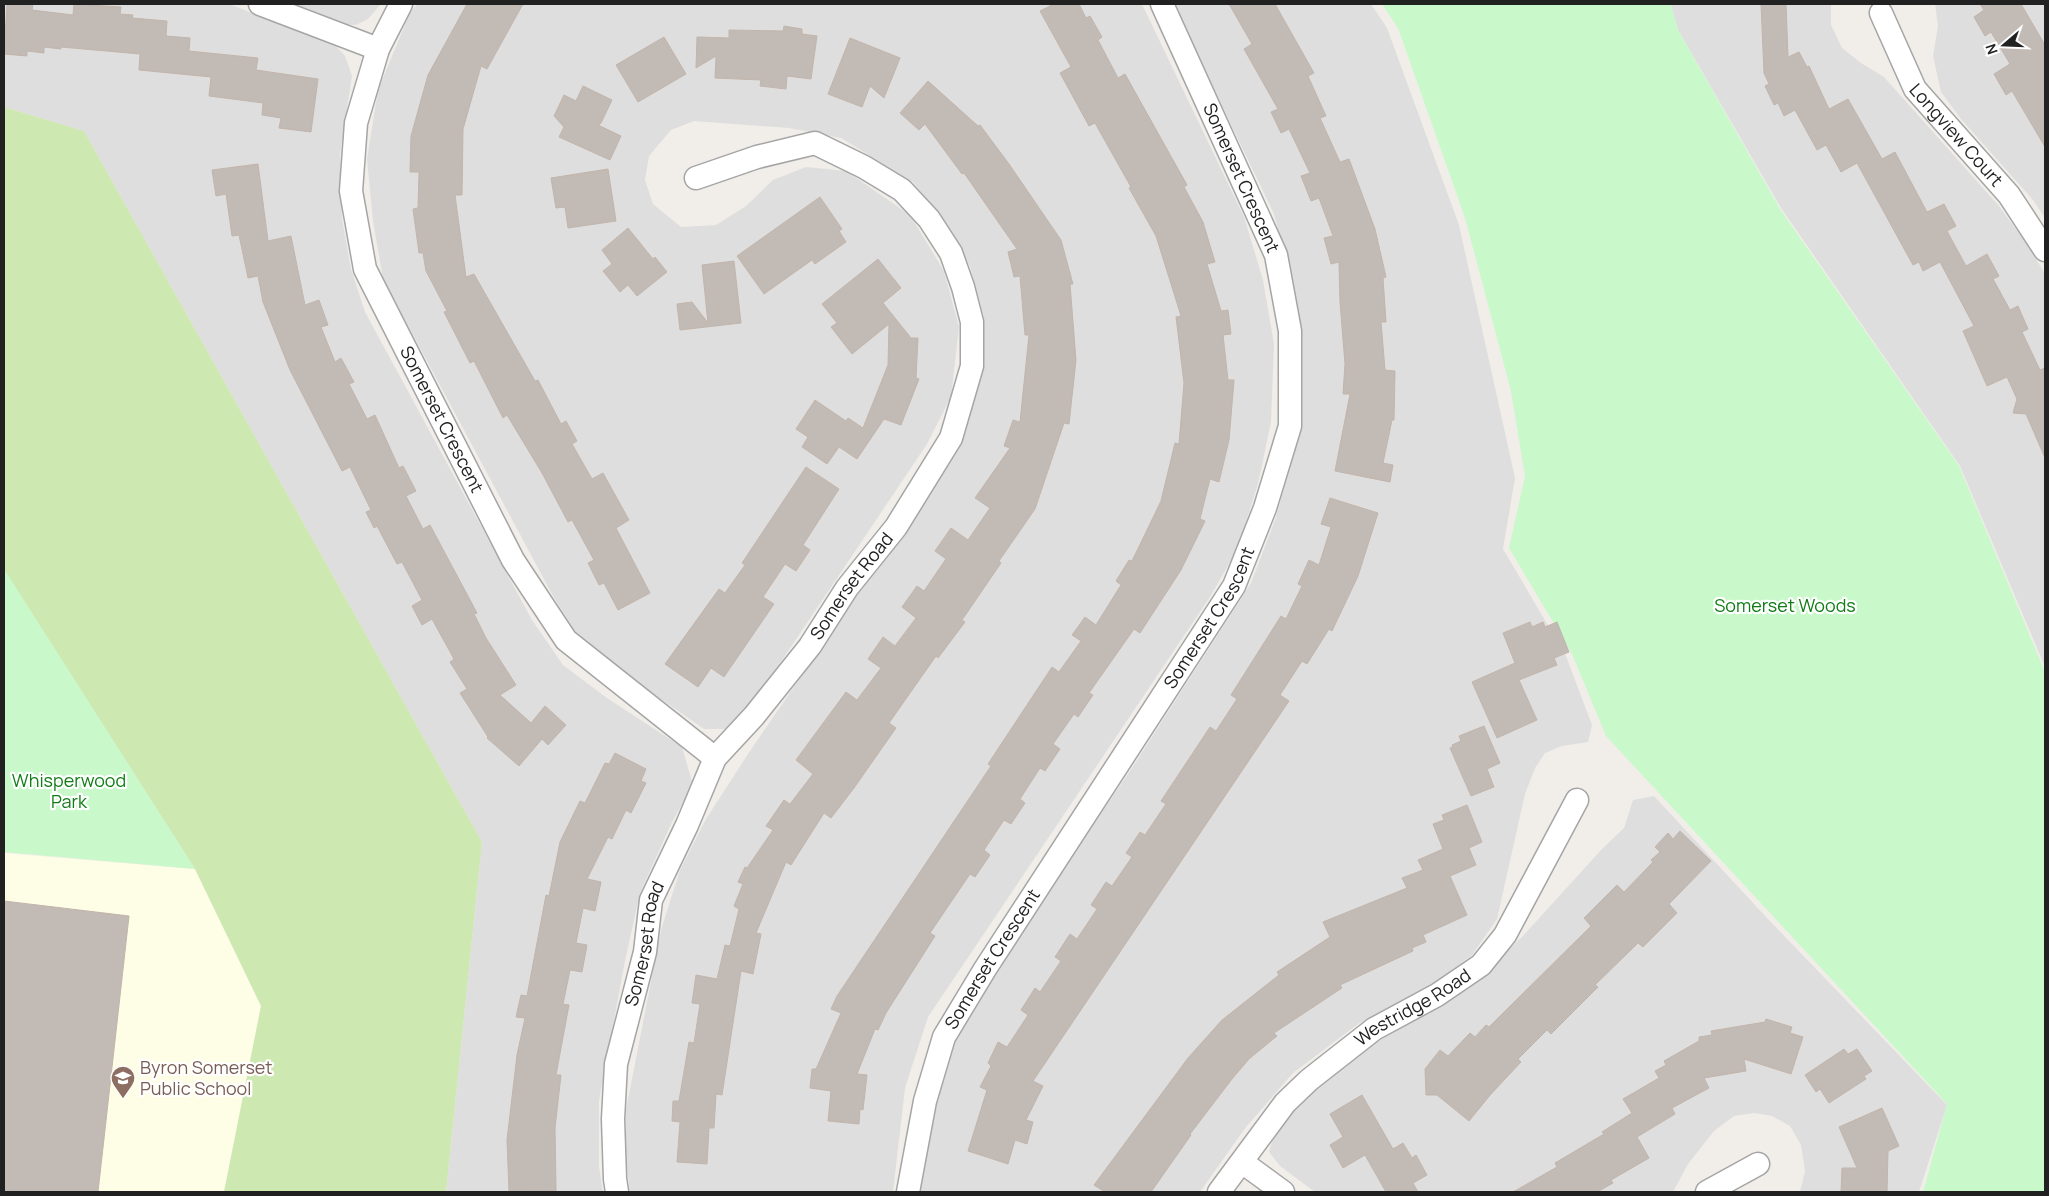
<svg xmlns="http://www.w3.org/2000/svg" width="2049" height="1196" font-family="Manrope,sans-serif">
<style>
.residential{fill:#dfdede}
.education{fill:#fefde5}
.grass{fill:#cee8b2}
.park{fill:#c9f8cb}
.building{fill:#c2bab5;stroke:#c2b5ab}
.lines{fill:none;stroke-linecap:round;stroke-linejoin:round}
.minor-casing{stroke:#a5a5a5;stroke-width:25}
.minor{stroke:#fff;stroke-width:22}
.labels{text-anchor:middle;stroke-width:4.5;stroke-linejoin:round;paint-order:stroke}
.street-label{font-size:18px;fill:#212121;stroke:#fff}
.park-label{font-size:18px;fill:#117d16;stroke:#fff}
.education-label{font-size:18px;fill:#785e54;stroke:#fff;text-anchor:start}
</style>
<rect width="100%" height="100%" fill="#f1eee9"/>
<path class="residential" d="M 4,4 L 229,4 L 335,45 L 345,56 L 352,76 L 340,154 L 342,219 L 351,269 L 365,312 L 532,620 L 563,665 L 607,698 L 682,747 L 693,785 L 672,822 L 640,893 L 625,961 L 599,1101 L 599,1167 L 603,1192 L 446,1192 L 482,842 L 84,131 L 4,107 Z
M 294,4 L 381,4 L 368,19 L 356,25 L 343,24 Z
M 417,4 L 1142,4 L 1244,217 L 1263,280 L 1274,344 L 1271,422 L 1258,484 L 1237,550 L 1210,597 L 928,1017 L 905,1088 L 893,1192 L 630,1192 L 626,1160 L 626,1110 L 661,930 L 680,870 L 706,819 L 750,751 L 951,458 L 968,422 L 984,360 L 984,318 L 970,266 L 947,224 L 913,182 L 841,138 L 789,128 L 694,121 L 671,130 L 649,156 L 645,180 L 653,204 L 681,227 L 716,225 L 746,206 L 773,180 L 806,167 L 846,171 L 910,215 L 944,271 L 959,327 L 951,397 L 927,444 L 748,711 L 724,729 L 704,729 L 599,656 L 577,634 L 553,596 L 383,279 L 373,221 L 367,159 L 378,90 L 409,15 Z
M 1173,4 L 1371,4 L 1387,28 L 1459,225 L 1515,478 L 1503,549 L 1566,656 L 1592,725 L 1588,742 L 1562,746 L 1545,753 L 1535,768 L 1525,794 L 1497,919 L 1472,955 L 1437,981 L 1358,1024 L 1293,1073 L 1246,1127 L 1200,1192 L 920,1192 L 936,1089 L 954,1035 L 987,979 L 1130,771 L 1251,583 L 1275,520 L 1299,437 L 1301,368 L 1295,292 L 1274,214 Z
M 1670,4 L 1831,4 L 1831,25 L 1842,48 L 1861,63 L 1884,77 L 1999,206 L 2027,244 L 2045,274 L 2045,667 L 1960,466 L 1781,208 L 1678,30 Z
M 1935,4 L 2045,4 L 2045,218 L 2033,200 L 1961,119 L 1941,92 L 1933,56 L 1938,26 Z
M 1654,796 L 1767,918 L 1947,1105 L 1919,1192 L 1800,1192 L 1805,1171 L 1801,1145 L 1790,1126 L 1772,1116 L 1754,1113 L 1734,1116 L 1714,1131 L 1688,1164 L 1673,1192 L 1315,1192 L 1280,1166 L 1269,1152 L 1274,1134 L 1304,1097 L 1346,1060 L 1439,1006 L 1481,976 L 1522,937 L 1602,849 L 1624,828 L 1633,800 Z"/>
<path class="education" d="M 4,853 L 195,869 L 261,1006 L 224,1192 L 4,1192 Z"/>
<path class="grass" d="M 4,107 L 84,131 L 482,842 L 446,1192 L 224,1192 L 261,1006 L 195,869 L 4,570 Z"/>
<path class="park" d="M 1382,4 L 1671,4 L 1678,30 L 1780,209 L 1959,466 L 2045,672 L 2045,1192 L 1923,1192 L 1947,1104 L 1606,736 L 1572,654 L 1509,548 L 1525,476 L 1511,391 L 1465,218 L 1398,28 Z
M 4,569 L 195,869 L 4,852 Z"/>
<path class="building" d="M 7,4 L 33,4 L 32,10 L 73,15 L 74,4 L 121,7 L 120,14 L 133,15 L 132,18 L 167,21 L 166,36 L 190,38 L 189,51 L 258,58 L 256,70 L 318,79 L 311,132 L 279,128 L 281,118 L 262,115 L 263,103 L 209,96 L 211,77 L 139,70 L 140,54 L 61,47 L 61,49 L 44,47 L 44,53 L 27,51 L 27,56 L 4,54 Z
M 467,4 L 523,4 L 487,69 L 481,66 L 463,129 L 462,195 L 455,195 L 466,277 L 474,274 L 535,381 L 538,380 L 561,424 L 566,421 L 577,441 L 572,444 L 592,479 L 603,473 L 629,520 L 616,528 L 650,593 L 618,610 L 604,583 L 599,585 L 588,563 L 594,560 L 572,520 L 568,522 L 542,473 L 507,415 L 503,418 L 474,361 L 470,363 L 444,312 L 447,311 L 426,271 L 423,253 L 419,253 L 413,209 L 418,208 L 419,172 L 410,172 L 411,136 L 428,75 Z
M 1054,4 L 1079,4 L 1086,18 L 1090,16 L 1102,37 L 1098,40 L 1118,78 L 1125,74 L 1187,185 L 1184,187 L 1203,222 L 1215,262 L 1207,264 L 1221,311 L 1228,310 L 1231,334 L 1223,335 L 1228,380 L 1234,380 L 1229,440 L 1219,482 L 1210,479 L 1200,519 L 1205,521 L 1181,570 L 1140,633 L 1134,629 L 1089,693 L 1093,695 L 1078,717 L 1074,714 L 1053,744 L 1060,749 L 1045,771 L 1040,768 L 1020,799 L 1025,803 L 1011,824 L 1004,820 L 984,850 L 990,855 L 975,877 L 970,874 L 930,933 L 935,936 L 886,1013 L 878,1030 L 875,1029 L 857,1074 L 867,1075 L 863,1110 L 860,1109 L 859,1124 L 828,1121 L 831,1091 L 810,1088 L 812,1069 L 816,1069 L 841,1013 L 831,1009 L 837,996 L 991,766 L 988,764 L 1052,667 L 1059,672 L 1081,641 L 1072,635 L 1085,617 L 1096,625 L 1121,585 L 1116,581 L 1129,560 L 1132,561 L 1161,501 L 1175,443 L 1179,444 L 1184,383 L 1176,317 L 1181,316 L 1156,236 L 1129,188 L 1131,187 L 1095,123 L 1089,126 L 1060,73 L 1071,67 L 1040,11 Z
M 1229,4 L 1275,4 L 1314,73 L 1308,76 L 1326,116 L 1320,118 L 1340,162 L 1349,159 L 1375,229 L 1386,277 L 1383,278 L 1386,322 L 1381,322 L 1385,370 L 1395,371 L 1394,420 L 1392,420 L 1383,463 L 1393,465 L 1390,482 L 1335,471 L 1350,394 L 1343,394 L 1345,364 L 1340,302 L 1339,262 L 1331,264 L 1324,238 L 1333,236 L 1319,198 L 1311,201 L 1301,176 L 1310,173 L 1289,129 L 1281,133 L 1271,112 L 1278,109 L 1244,49 L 1252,44 Z
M 1761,4 L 1786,4 L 1788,57 L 1799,52 L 1807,67 L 1809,66 L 1829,109 L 1848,99 L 1882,159 L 1895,152 L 1927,212 L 1944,204 L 1956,226 L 1947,231 L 1966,266 L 1987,254 L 1999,276 L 1993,279 L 2010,310 L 2018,306 L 2028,329 L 2022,332 L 2040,370 L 2045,368 L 2045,458 L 2026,414 L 2013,413 L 2017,399 L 2007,377 L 1987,386 L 1963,331 L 1974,326 L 1940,262 L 1923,271 L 1919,262 L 1913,265 L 1857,163 L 1841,172 L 1826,145 L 1817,150 L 1795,110 L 1784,116 L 1778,103 L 1774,105 L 1765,86 L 1769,84 L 1764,73 Z
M 1980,4 L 2021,4 L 2045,45 L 2045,147 L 2012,91 L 2006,95 L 1994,74 L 2010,64 L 1991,32 L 1985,36 L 1974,17 L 1984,10 Z
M 784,26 L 802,29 L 802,34 L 817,36 L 811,79 L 787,76 L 786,89 L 760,86 L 761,80 L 715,78 L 716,56 L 696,68 L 697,37 L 729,38 L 729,30 L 783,31 Z
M 664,37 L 686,74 L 638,102 L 616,65 Z
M 850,38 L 900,58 L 884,98 L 870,86 L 862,107 L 828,94 Z
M 928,81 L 978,126 L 980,125 L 1009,164 L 1061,240 L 1073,284 L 1070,284 L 1076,360 L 1069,424 L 1064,423 L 1035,509 L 999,561 L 1001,563 L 962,620 L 965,622 L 938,658 L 936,656 L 889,723 L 896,728 L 854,788 L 831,818 L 824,813 L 791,865 L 786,862 L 756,933 L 761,934 L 753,974 L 741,971 L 722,1095 L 716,1094 L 714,1128 L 709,1128 L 707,1164 L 677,1162 L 680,1122 L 672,1121 L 673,1101 L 679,1101 L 689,1042 L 694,1043 L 700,1004 L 692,1003 L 696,975 L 717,979 L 725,945 L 730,946 L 739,909 L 734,906 L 743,884 L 738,882 L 745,867 L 747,868 L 773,830 L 766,826 L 784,800 L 790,804 L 813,774 L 796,760 L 846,692 L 857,700 L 881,668 L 868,659 L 883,637 L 895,646 L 916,618 L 902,607 L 917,586 L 924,591 L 946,559 L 935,551 L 951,528 L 968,540 L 990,508 L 975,498 L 1010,448 L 1004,446 L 1013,420 L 1020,422 L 1029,335 L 1025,335 L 1020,276 L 1014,277 L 1008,252 L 1017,249 L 964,173 L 962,174 L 925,124 L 919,130 L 900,113 Z
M 583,86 L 612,100 L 601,123 L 598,125 L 621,136 L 610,160 L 559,137 L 564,127 L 554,116 L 564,95 L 576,101 Z
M 258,164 L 268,241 L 291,236 L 305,305 L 319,300 L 328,325 L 321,327 L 335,362 L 341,358 L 354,382 L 349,384 L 367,419 L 375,415 L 399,468 L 403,466 L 416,491 L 406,496 L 423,529 L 430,525 L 477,613 L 474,614 L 486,638 L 516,685 L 500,695 L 531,723 L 545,706 L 566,725 L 548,745 L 542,739 L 519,766 L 487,738 L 488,737 L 460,693 L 467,689 L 450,662 L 454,659 L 432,619 L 422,625 L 412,606 L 422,600 L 402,562 L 397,564 L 377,526 L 374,528 L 366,512 L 371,510 L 350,467 L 342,471 L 290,370 L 263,302 L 258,276 L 248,278 L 239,235 L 232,236 L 226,194 L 216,196 L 212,170 Z
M 608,169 L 616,221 L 568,228 L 565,207 L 556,208 L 551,178 Z
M 820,197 L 842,229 L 839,231 L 846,242 L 815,264 L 812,260 L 764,294 L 737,256 Z
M 628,228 L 653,259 L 655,257 L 667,272 L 637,296 L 628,285 L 620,292 L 603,271 L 612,264 L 602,250 Z
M 878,259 L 901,288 L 883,303 L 911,338 L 918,338 L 916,378 L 919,379 L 901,425 L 884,419 L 857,459 L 839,447 L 827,464 L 802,447 L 808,437 L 796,429 L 815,400 L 846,421 L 848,418 L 863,428 L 888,365 L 889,324 L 852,354 L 831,327 L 837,323 L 822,304 Z
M 734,261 L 741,323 L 680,330 L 677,304 L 692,302 L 708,323 L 702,265 Z
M 806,467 L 839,489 L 803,545 L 810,550 L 796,571 L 785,564 L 763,597 L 774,604 L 724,677 L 711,668 L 698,687 L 665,664 L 719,589 L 725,593 L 745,565 L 742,563 Z
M 1330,498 L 1378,513 L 1358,576 L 1332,631 L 1329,629 L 1307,664 L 1302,661 L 1280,695 L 1289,701 L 1033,1081 L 1043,1086 L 1026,1120 L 1033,1122 L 1027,1144 L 1015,1140 L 1008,1164 L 968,1151 L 987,1090 L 980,1087 L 991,1066 L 988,1063 L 998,1042 L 1007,1047 L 1028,1015 L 1021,1010 L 1035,988 L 1040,992 L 1061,961 L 1055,957 L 1070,934 L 1077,939 L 1097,909 L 1091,905 L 1106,882 L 1112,886 L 1132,857 L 1126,853 L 1140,832 L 1145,835 L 1166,804 L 1161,801 L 1210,727 L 1216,731 L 1237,699 L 1231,695 L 1281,616 L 1286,619 L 1302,586 L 1298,584 L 1309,560 L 1319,565 L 1331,527 L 1321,524 Z
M 1530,622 L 1532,627 L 1543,622 L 1545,627 L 1557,622 L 1569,652 L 1554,658 L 1557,665 L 1519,680 L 1537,720 L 1497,738 L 1472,682 L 1515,663 L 1503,633 Z
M 1484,726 L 1500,763 L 1487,769 L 1494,787 L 1471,796 L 1450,748 L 1453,747 L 1452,745 L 1461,741 L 1459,736 Z
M 615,753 L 646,769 L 641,781 L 646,783 L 631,813 L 626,810 L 612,839 L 608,837 L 587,879 L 601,882 L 595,911 L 583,908 L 576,943 L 587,945 L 582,972 L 570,970 L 563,1004 L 569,1005 L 556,1075 L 561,1075 L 555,1128 L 556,1191 L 509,1192 L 507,1140 L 517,1055 L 525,1018 L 516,1017 L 521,995 L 527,996 L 546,895 L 549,896 L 560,842 L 580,801 L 585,803 L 605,763 L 609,764 Z
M 1467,805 L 1482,842 L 1469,848 L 1476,865 L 1450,876 L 1467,915 L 1423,935 L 1426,942 L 1412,948 L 1413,951 L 1340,985 L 1342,988 L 1274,1033 L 1277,1036 L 1249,1059 L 1232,1079 L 1190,1134 L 1191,1135 L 1151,1192 L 1105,1192 L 1094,1185 L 1188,1058 L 1222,1020 L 1279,975 L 1277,972 L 1330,937 L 1323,922 L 1407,888 L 1402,878 L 1423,870 L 1418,860 L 1443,849 L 1433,824 L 1444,820 L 1442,815 Z
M 1680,831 L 1711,861 L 1669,904 L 1677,913 L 1643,947 L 1638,943 L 1595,985 L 1598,987 L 1551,1034 L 1547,1030 L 1518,1059 L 1521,1062 L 1491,1094 L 1469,1121 L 1437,1095 L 1426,1095 L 1425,1069 L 1440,1050 L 1448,1056 L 1470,1033 L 1475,1037 L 1486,1025 L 1489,1027 L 1591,926 L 1584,918 L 1617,885 L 1624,892 L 1653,862 L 1651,860 L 1660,852 L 1655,847 L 1668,833 L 1673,839 Z
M 4,901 L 129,916 L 98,1192 L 4,1192 Z
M 1766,1019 L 1792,1027 L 1790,1033 L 1803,1037 L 1791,1074 L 1744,1059 L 1746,1071 L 1704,1078 L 1709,1088 L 1672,1108 L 1675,1114 L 1637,1137 L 1649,1158 L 1611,1180 L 1613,1183 L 1597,1192 L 1513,1192 L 1557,1167 L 1555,1163 L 1604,1134 L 1602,1132 L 1632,1113 L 1623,1099 L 1659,1078 L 1655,1071 L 1666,1065 L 1664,1061 L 1699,1041 L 1699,1037 L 1712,1035 L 1711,1031 L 1765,1022 Z
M 1844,1049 L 1848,1054 L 1857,1049 L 1872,1071 L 1864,1076 L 1866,1079 L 1829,1103 L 1820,1089 L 1816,1092 L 1805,1075 Z
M 1362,1095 L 1393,1149 L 1403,1143 L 1412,1158 L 1416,1155 L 1427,1175 L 1413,1183 L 1418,1192 L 1386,1192 L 1365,1155 L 1343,1168 L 1330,1145 L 1343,1137 L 1330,1114 Z
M 1882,1108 L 1899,1146 L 1888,1151 L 1887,1192 L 1841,1192 L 1842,1168 L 1857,1168 L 1839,1127 Z"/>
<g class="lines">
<defs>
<g id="minor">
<path d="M 260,4 L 378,49"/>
<path id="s1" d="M 401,4 L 378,49 L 356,123 L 351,191 L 365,269 L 513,560 L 566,640 L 715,758"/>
<path id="s2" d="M 1881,13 L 1915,89 L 2009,195 L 2045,250"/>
<path d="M 1242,1162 L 1283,1192"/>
<path id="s3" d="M 617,1192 L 615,1179 L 613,1119 L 616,1064 L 645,952 L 651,900 L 687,825 L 715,758 L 754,716 L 810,646 L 847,588 L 896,527 L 951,438 L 972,366 L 972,322 L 963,287 L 951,253 L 929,219 L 902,190 L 864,167 L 815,143 L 757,157 L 696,178"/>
<path id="s4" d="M 908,1192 L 925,1101 L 944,1037 L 985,969 L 1234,586 L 1265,508 L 1290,426 L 1290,331 L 1276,255 L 1162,4"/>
<path id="s5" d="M 1219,1192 L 1285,1103 L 1309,1080 L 1374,1029 L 1437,995 L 1481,965 L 1505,935 L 1577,800"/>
<path d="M 1707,1192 L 1758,1164"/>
</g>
</defs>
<use href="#minor" class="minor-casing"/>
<use href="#minor" class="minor"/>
</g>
<defs>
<symbol id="school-pin" viewBox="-11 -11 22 30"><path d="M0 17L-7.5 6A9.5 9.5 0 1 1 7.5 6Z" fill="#8d6e63" stroke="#fff"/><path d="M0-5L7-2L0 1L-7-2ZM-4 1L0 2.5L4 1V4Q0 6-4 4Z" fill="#fff"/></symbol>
</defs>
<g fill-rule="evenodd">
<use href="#school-pin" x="109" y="1064" width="28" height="38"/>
</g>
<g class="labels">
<g class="street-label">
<text dy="6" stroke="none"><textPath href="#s2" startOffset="145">Longview Court</textPath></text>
<text transform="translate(1241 178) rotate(66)" y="6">Somerset Crescent</text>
<text dy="6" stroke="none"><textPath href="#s1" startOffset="444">Somerset Crescent</textPath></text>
<text dy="6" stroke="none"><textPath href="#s3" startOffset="672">Somerset Road</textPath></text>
<text dy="6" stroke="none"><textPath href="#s4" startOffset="656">Somerset Crescent</textPath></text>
<text dy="6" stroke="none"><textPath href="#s3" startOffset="252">Somerset Road</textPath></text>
<text dy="6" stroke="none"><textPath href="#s4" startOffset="251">Somerset Crescent</textPath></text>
<text dy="6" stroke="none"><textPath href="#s5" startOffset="271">Westridge Road</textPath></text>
</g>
<g class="park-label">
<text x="1785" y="612">Somerset Woods</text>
<text x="69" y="787">Whisperwood<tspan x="69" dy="21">Park</tspan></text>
</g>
<g class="education-label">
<text x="140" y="1074">Byron Somerset<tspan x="140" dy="21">Public School</tspan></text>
</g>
</g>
<rect width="2049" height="1196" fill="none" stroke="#212121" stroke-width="10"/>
<g transform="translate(2004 45) rotate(251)" stroke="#ffffff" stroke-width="4" paint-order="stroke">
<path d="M0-4L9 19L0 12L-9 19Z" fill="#212121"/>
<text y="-8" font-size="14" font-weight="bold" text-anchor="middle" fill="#212121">N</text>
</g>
</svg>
